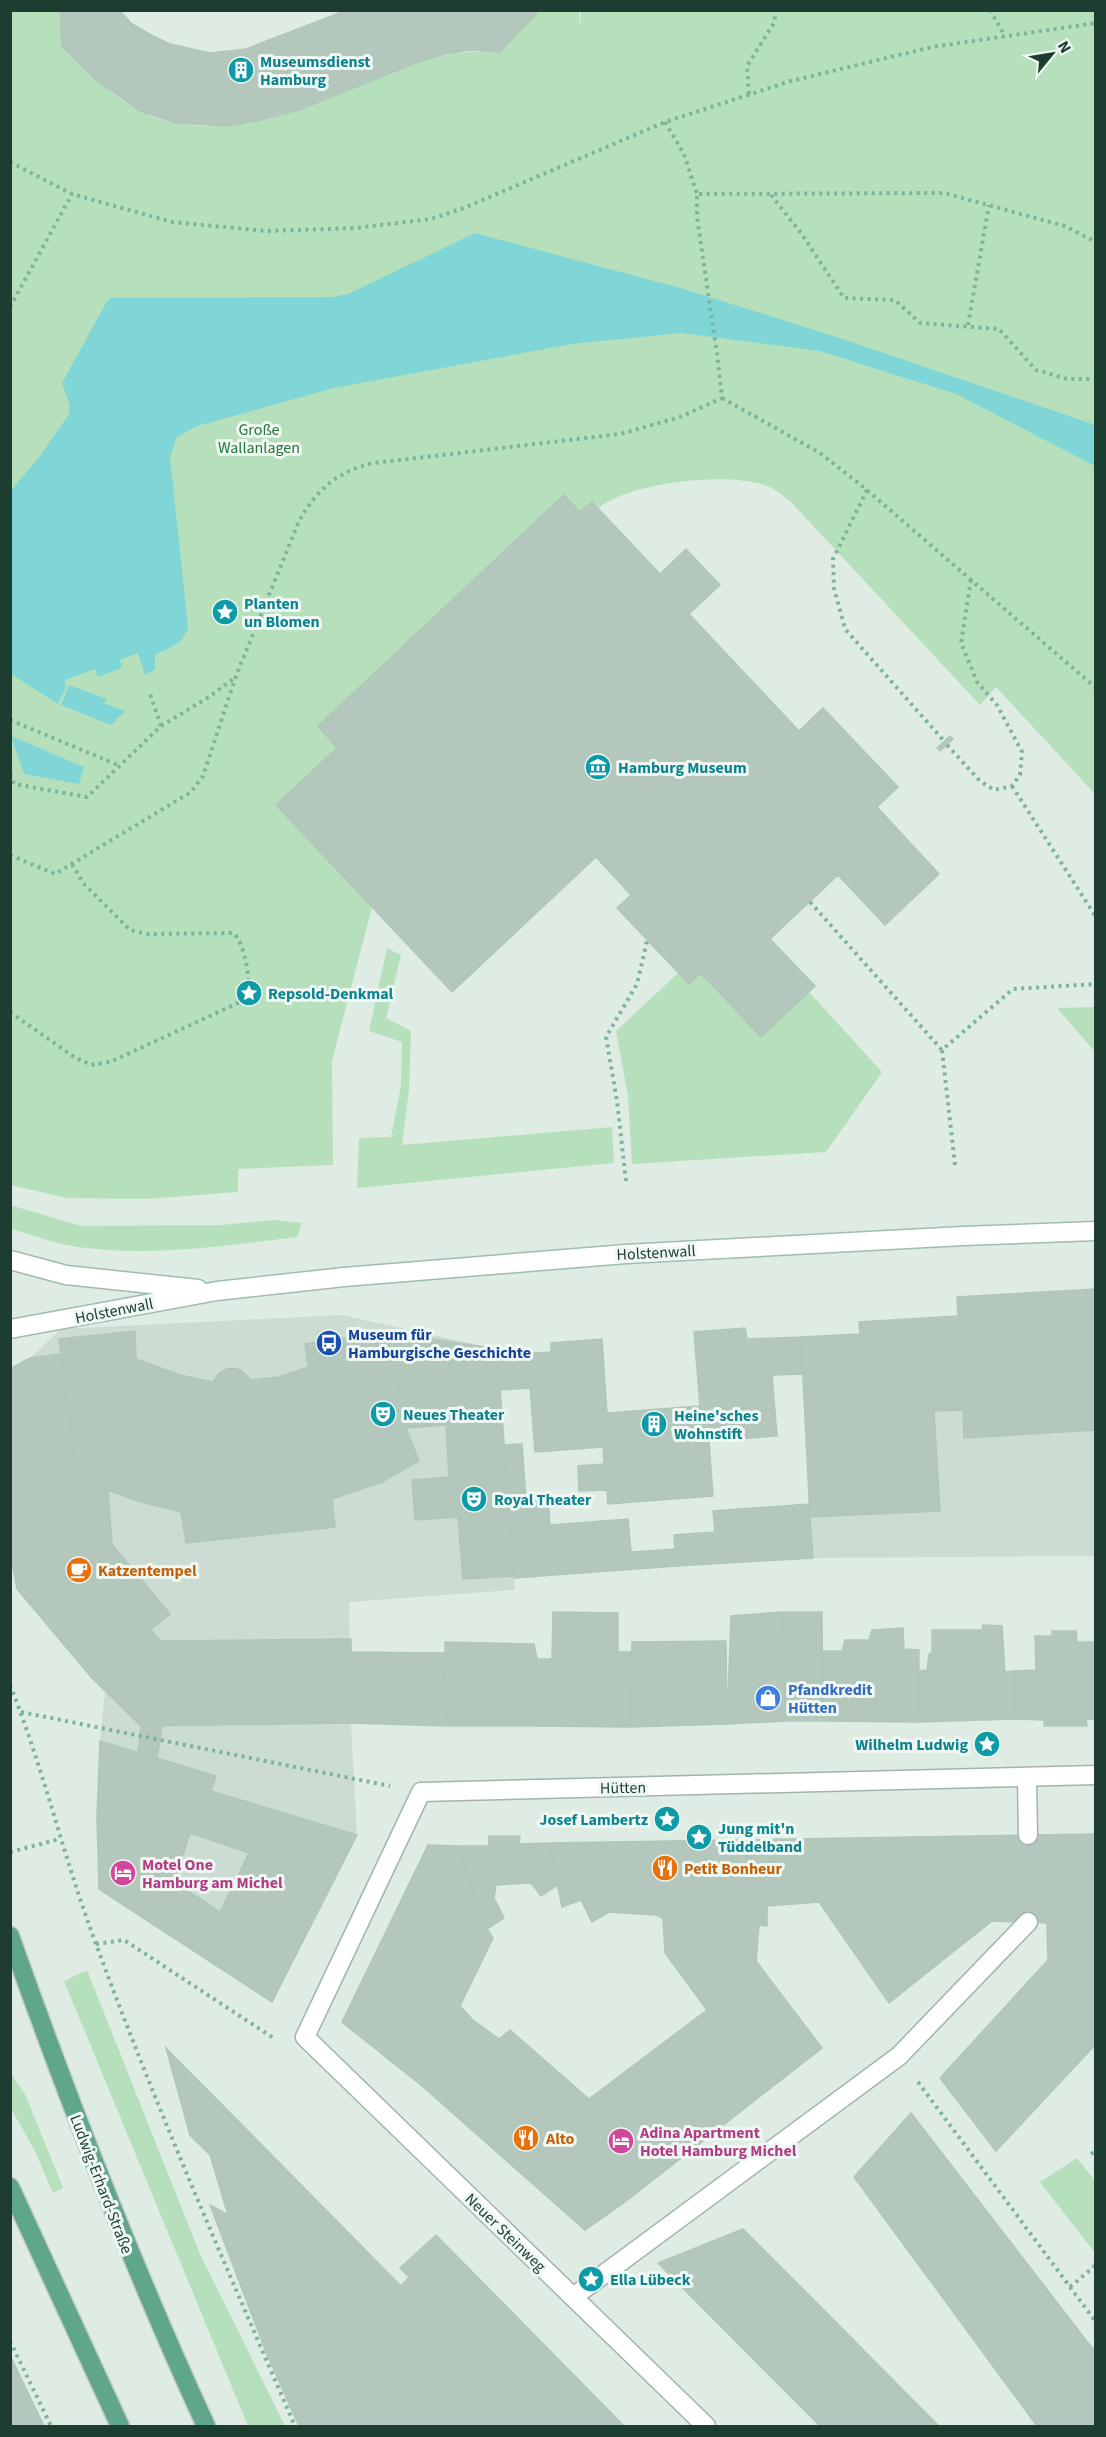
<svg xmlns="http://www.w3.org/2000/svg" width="1106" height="2437" font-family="'Source Sans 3',sans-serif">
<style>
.built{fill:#cddcd3}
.green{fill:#b5e0bb}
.water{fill:#80d6d7}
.building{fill:#b4c7bd;stroke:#b1c6ba;stroke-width:1.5;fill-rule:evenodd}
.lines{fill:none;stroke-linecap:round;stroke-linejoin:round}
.service-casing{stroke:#a1b4ab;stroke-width:21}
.minor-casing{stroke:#a1b4ab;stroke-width:21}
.secondary-casing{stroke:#9fbcae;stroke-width:21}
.primary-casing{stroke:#c0c9c5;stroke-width:21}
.path{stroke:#7cb39a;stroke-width:4;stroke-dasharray:3 4.5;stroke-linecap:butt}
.service{stroke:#fff;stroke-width:18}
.minor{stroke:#fff;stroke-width:18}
.secondary{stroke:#fff;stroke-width:18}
.primary{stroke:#5fa68a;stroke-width:18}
.labels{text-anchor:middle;stroke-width:6;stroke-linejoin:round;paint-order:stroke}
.culture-label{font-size:16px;font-weight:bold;fill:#0d838f;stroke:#eff8f3;text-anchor:start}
.park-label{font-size:16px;fill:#247839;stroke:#eff8f3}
.street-label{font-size:16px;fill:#1e3d31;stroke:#eff8f3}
.transit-label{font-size:16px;font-weight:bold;fill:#164399;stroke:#eff8f3;text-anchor:start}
.food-label{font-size:16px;font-weight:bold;fill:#c56008;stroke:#eff8f3;text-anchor:start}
.shop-label{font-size:16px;font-weight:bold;fill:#366cbe;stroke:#eff8f3;text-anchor:start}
.hotel-label{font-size:16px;font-weight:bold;fill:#b23c85;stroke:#eff8f3;text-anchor:start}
</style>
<rect width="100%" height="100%" fill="#dfece4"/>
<path class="built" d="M 1095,1289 L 1095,1556 L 813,1558 L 801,1337 L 860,1334 L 859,1322 L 958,1316 L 957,1297 Z
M 342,1315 L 497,1349 L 515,1590 L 349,1602 L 351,1723 L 357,1835 L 272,2002 L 99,1889 L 100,1741 L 105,1691 L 91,1677 L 17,1589 L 10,1551 L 30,1358 L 61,1329 Z"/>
<path class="green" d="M 581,10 L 1095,11 L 1095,794 L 996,687 L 980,705 L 790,501 C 783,496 776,489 767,486 C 729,471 630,482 598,508 L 592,502 L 580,512 L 564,495 L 318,726 L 337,748 L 277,805 L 372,907 L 332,1061 L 333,1165 L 238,1169 L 238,1192 L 146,1199 L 66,1198 L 11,1185 L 11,11 L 60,11 L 62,46 C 86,70 109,94 139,110 C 197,143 282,118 338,95 C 397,70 434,48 500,52 L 538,11 L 579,11 L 580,28 Z
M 387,948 L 401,955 L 386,1018 L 411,1031 L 409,1089 L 402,1145 L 612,1127 L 614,1163 L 357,1188 L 359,1138 L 391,1137 L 401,1086 L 402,1042 L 369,1031 Z
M 678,973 L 689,984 L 701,973 L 761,1037 L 809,992 L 882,1072 L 826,1152 L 632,1164 L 628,1096 L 616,1031 Z
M 1095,1007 L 1096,1007 L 1095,1052 L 1057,1008 Z
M 10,1205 L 81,1226 L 221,1225 L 274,1220 L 302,1223 L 297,1237 C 224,1246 151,1257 78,1247 C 55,1244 33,1235 11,1229 Z
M 87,1970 L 200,2254 L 285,2426 L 248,2426 L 64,1981 Z
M 11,2074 L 25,2094 L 63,2188 L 53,2193 L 34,2149 L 11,2109 Z
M 1077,2158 L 1095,2181 L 1095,2253 L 1040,2182 Z"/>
<path class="water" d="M 475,233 L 684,289 L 846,340 L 1095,425 L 1095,466 L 956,394 L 820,351 L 681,333 L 572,344 L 334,388 L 197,426 L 177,437 L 170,457 L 188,627 C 183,645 170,647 155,655 L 155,669 L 145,675 L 138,653 L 120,660 L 122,668 L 98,677 L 95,669 L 65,680 L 66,687 L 58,704 L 11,674 L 11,490 L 37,460 L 69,414 L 70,406 L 62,383 L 106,303 L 111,298 L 332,297 L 348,294 Z
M 69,685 L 107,699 L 104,703 L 125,711 L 111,725 L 61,705 Z
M 11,736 L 84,767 L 79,784 L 24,774 Z"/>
<path class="building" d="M 60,10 L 119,10 L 132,24 L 153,36 L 170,44 L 210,53 L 246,49 L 347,10 L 538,12 L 500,52 L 471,50 L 445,54 L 418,62 L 299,110 L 256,121 L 226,126 L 176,123 L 140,111 L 116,94 L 95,79 L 62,46 Z
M 564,495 L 580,512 L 592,502 L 660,574 L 686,549 L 720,585 L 689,614 L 799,731 L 823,708 L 898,787 L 877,807 L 939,874 L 885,925 L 838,875 L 770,939 L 815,986 L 761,1037 L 701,973 L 689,984 L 617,908 L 631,895 L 596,857 L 452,992 L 276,805 L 337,748 L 318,726 Z
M 950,736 L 953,739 L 940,751 L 937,748 Z
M 1096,1289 L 1096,1430 L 964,1438 L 963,1410 L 934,1411 L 940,1511 L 810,1517 L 801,1337 L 860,1334 L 859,1322 L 958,1316 L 957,1297 Z
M 745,1328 L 747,1339 L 801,1337 L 802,1374 L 772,1375 L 777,1436 L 709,1441 L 713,1496 L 608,1504 L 607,1490 L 579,1491 L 578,1466 L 604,1464 L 603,1447 L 535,1452 L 530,1388 L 500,1390 L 498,1355 L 551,1352 L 551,1343 L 602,1339 L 607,1413 L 700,1406 L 694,1332 Z
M 135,1331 L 136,1359 L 180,1375 L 213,1382 L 219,1373 L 229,1368 L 241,1370 L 251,1380 L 279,1377 L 308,1367 L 305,1344 L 387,1332 L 406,1428 L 419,1461 L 382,1482 L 332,1499 L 335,1527 L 186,1543 L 181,1512 L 137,1501 L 108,1490 L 76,1466 L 59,1339 Z
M 387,1332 L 497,1349 L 514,1576 L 463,1579 L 458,1517 L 415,1520 L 412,1480 L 449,1477 L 446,1425 L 406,1428 Z
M 60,1354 L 76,1466 L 108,1490 L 112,1544 L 170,1614 L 91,1677 L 17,1589 L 10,1551 L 10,1369 L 30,1358 Z
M 522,1444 L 526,1500 L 548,1498 L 550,1525 L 628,1519 L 631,1552 L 675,1549 L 676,1566 L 514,1578 L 504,1445 Z
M 809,1504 L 813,1558 L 676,1566 L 674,1535 L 715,1532 L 713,1511 Z
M 553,1612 L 618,1613 L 618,1652 L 631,1652 L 630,1727 L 536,1726 L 537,1659 L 552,1659 Z
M 782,1612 L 786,1721 L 727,1724 L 731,1616 Z
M 782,1612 L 822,1612 L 823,1721 L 786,1721 Z
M 983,1625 L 1002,1626 L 1005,1672 L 1014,1671 L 1015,1719 L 918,1722 L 918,1671 L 927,1670 L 929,1654 L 932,1653 L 932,1630 L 982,1630 Z
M 903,1628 L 904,1649 L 919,1650 L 918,1722 L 823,1721 L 823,1651 L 842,1651 L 845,1640 L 869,1640 L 872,1630 Z
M 150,1629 L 161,1641 L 351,1639 L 351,1723 L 141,1726 L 91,1677 Z
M 1052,1631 L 1076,1631 L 1077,1642 L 1096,1642 L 1096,1719 L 1086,1719 L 1087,1726 L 1044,1726 L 1044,1720 L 1015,1719 L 1014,1671 L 1036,1670 L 1035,1636 L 1052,1636 Z
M 726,1641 L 727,1724 L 630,1727 L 632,1642 Z
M 445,1642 L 534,1644 L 537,1659 L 536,1726 L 446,1726 Z
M 351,1652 L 444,1653 L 446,1726 L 351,1723 Z
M 141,1726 L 162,1727 L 157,1758 L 138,1752 Z
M 100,1741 L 216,1776 L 211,1791 L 357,1835 L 272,2002 L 99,1889 L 97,1817 ZM 190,1833 L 249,1853 L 220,1912 L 174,1882 Z
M 1096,1834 L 1096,2044 L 996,2151 L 940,2078 L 1048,1960 L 1047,1923 L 992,1921 L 889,2003 L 819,1902 L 767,1906 L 767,1926 L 759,1925 L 756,1961 L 822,2048 L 625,2202 L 585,2230 L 422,2086 L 473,2020 L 499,2039 L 510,2030 L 589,2099 L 707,2010 L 665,1953 L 663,1918 L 655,1915 L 609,1912 L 592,1922 L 581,1900 L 562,1907 L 549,1843 Z
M 489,1836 L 520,1836 L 519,1844 L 549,1843 L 558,1885 L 541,1896 L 531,1883 L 496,1885 L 494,1898 L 504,1918 L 487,1929 L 458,1846 L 489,1846 Z
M 428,1845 L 458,1846 L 487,1929 L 493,1938 L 460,2006 L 473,2020 L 422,2086 L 342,2022 Z
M 166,2048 L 401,2286 L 409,2277 L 400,2268 L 436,2235 L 624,2426 L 299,2426 L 266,2352 L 210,2205 L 228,2215 L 210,2155 L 190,2135 Z
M 911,2113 L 1096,2353 L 1096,2426 L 1037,2426 L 854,2177 Z
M 743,2229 L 820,2306 L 760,2366 L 658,2263 Z
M 820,2306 L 902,2389 L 865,2426 L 820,2426 L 760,2366 Z
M 10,2355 L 29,2395 L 44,2426 L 10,2426 Z
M 902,2389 L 939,2426 L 865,2426 Z"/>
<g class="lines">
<defs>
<path id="service" d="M 1027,1777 L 1028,1835
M 573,2297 L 899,2056 L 1028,1922"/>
<path id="minor" d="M 706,2426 L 305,2037 L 421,1792 L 1096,1775"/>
<path id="secondary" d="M 10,1260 L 66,1275 L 198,1289
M 10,1329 L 217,1291 L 344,1277 L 626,1254 L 963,1236 L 1096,1231"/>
<path id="primary" d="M 10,1936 C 69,2102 132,2266 206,2426
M 10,2187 L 120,2426"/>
</defs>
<use href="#service" class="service-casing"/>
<use href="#minor" class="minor-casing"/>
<use href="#secondary" class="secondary-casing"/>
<use href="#primary" class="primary-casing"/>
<path class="path" d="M 990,10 L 1005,36
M 749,94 L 747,66 L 774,23 L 776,10
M 665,122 L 684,154 L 697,194
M 10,162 L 72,194 L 172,222 L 267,231 L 356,228 L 431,219 L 464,208 L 665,122 L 791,81 L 932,47 L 1096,23
M 771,195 L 801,233 L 844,298 L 895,300 L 920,323 L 999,329 L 1036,370 L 1067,379 L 1096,379
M 10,307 L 72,194
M 968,325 L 989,205
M 722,398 L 820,453 L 867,490 L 1096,688
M 867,490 L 833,559 L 834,588 L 845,629 L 944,741
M 10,720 L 118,765
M 161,726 L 209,697 L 236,677
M 947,745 L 980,781 L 994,790 L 1012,786 L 1020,775 L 1022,752 L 997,705 L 977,682 L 961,643 L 971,579
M 10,774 L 14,784 L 87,797 L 161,726 L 149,691
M 1012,786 L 1096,917
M 10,855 L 55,874 L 191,792 L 203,776 L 236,676 L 299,521 C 317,490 337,471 374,463 L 620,434 L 680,417 L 722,398 L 717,354 L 697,217 L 697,194 L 944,193 L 1065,226 L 1096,242
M 810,902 L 942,1050
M 10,1012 L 74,1057 L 91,1065 L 110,1062 L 238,1003 L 248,997 C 251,982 245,942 233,933 L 147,934 L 130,930 L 83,883 L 72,864
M 955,1165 L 942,1050 L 1013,989 L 1096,984
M 626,1181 L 617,1101 L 606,1037 L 637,984 L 647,941
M 10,1685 C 44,1770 64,1859 96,1944 C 156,2107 226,2267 295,2426
M 21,1712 L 390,1786
M 10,1852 L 60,1839
M 96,1944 L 124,1940 L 275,2039
M 918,2082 L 1096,2322
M 1091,2154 L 1096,2151
M 1070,2287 L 1096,2265
M 10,2341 L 51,2426"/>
<use href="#service" class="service"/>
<use href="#minor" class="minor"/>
<use href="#secondary" class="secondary"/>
<use href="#primary" class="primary"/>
</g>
<defs>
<symbol id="building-disc" viewBox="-11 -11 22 22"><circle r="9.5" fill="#0f9aa8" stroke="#eff8f3"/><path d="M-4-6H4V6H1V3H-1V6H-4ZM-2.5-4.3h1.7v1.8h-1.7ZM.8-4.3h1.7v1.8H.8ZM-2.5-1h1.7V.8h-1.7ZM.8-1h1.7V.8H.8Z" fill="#fff"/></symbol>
<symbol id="sight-disc" viewBox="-11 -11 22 22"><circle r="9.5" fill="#0f9aa8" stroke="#eff8f3"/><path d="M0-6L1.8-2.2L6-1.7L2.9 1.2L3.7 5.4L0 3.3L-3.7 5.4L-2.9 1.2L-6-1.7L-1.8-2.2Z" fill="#fff"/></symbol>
<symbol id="museum-disc" viewBox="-11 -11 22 22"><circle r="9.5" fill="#0f9aa8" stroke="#eff8f3"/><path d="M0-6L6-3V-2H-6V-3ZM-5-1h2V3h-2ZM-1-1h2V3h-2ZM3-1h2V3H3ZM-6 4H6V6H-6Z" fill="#fff"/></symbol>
<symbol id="bus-disc" viewBox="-11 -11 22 22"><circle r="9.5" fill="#1a4fb4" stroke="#eff8f3"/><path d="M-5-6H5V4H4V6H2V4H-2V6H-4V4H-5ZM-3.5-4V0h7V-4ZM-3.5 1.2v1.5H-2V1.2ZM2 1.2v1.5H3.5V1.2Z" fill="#fff"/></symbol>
<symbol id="theatre-disc" viewBox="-11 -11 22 22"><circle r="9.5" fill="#0f9aa8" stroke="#eff8f3"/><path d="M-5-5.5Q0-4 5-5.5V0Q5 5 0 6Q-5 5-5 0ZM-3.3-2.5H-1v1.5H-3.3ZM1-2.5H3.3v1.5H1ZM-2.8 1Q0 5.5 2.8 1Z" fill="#fff"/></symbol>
<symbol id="cafe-disc" viewBox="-11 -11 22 22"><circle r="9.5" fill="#e8710a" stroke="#eff8f3"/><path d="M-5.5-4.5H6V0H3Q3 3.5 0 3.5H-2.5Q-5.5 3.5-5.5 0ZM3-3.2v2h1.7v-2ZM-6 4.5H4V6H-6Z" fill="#fff"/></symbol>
<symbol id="shop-disc" viewBox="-11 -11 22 22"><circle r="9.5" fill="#3f7fe0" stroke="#eff8f3"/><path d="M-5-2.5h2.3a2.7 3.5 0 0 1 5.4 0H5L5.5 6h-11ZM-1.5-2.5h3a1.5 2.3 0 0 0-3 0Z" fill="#fff"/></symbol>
<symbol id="restaurant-disc" viewBox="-11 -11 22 22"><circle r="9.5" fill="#e8710a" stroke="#eff8f3"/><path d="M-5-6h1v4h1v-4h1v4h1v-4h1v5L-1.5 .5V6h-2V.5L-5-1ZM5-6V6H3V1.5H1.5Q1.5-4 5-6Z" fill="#fff"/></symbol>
<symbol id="hotel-disc" viewBox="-11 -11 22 22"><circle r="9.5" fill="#d1479c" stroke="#eff8f3"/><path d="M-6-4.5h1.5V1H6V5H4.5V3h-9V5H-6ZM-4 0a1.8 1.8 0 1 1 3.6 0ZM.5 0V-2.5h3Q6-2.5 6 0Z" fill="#fff"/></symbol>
</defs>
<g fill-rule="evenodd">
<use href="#building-disc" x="226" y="55" width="30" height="30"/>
<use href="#sight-disc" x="210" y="597" width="30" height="30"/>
<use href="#museum-disc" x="583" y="752" width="30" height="30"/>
<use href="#sight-disc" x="234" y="978" width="30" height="30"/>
<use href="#bus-disc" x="314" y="1328" width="30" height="30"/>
<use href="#theatre-disc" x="368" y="1399" width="30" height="30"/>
<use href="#building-disc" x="639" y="1409" width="30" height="30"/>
<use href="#theatre-disc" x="459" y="1484" width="30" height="30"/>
<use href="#cafe-disc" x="64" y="1555" width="30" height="30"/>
<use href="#shop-disc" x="753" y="1683" width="30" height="30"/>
<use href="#sight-disc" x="972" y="1729" width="30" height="30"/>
<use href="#sight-disc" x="652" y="1804" width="30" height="30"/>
<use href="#sight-disc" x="684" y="1822" width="30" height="30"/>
<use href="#restaurant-disc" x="650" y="1853" width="30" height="30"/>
<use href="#hotel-disc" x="108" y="1858" width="30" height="30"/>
<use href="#restaurant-disc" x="511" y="2123" width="30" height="30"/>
<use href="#hotel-disc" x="606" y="2126" width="30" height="30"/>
<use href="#sight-disc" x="576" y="2264" width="30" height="30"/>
</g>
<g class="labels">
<g class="culture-label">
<text x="260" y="67">Museumsdienst<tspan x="260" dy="18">Hamburg</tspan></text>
<text x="244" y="609">Planten<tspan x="244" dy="18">un Blomen</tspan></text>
<text x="618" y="773">Hamburg Museum</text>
<text x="268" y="999">Repsold-Denkmal</text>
<text x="403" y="1420">Neues Theater</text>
<text x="674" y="1421">Heine'sches<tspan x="674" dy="18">Wohnstift</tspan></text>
<text x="494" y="1505">Royal Theater</text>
<text x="968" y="1750" text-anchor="end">Wilhelm Ludwig</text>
<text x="648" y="1825" text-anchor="end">Josef Lambertz</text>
<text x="718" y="1834">Jung mit'n<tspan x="718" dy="18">Tüddelband</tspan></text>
<text x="610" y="2285">Ella Lübeck</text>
</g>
<g class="park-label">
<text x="259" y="435">Große<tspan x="259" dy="18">Wallanlagen</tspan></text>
</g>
<g class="street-label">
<text transform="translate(656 1252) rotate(-3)" y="6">Holstenwall</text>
<text transform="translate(114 1310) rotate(-11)" y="6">Holstenwall</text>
<text transform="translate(623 1787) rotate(-1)" y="6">Hütten</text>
<text transform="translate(102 2184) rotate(69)" y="6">Ludwig-Erhard-Straße</text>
<text transform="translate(506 2232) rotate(44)" y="6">Neuer Steinweg</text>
</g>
<g class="transit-label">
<text x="348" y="1340">Museum für<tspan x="348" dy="18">Hamburgische Geschichte</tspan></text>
</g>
<g class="food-label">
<text x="98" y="1576">Katzentempel</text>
<text x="684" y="1874">Petit Bonheur</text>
<text x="546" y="2144">Alto</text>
</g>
<g class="shop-label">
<text x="788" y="1695">Pfandkredit<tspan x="788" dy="18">Hütten</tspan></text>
</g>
<g class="hotel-label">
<text x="142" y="1870">Motel One<tspan x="142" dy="18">Hamburg am Michel</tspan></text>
<text x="640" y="2138">Adina Apartment<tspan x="640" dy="18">Hotel Hamburg Michel</tspan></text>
</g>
</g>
<rect width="1106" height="2437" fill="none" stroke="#1e3d31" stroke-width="24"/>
<g transform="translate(1052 54) rotate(60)" stroke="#eff8f3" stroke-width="4.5" paint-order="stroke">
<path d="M0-4.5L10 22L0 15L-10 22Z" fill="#1e3d31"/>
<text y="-9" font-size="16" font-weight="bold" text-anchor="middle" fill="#1e3d31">N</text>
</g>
</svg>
